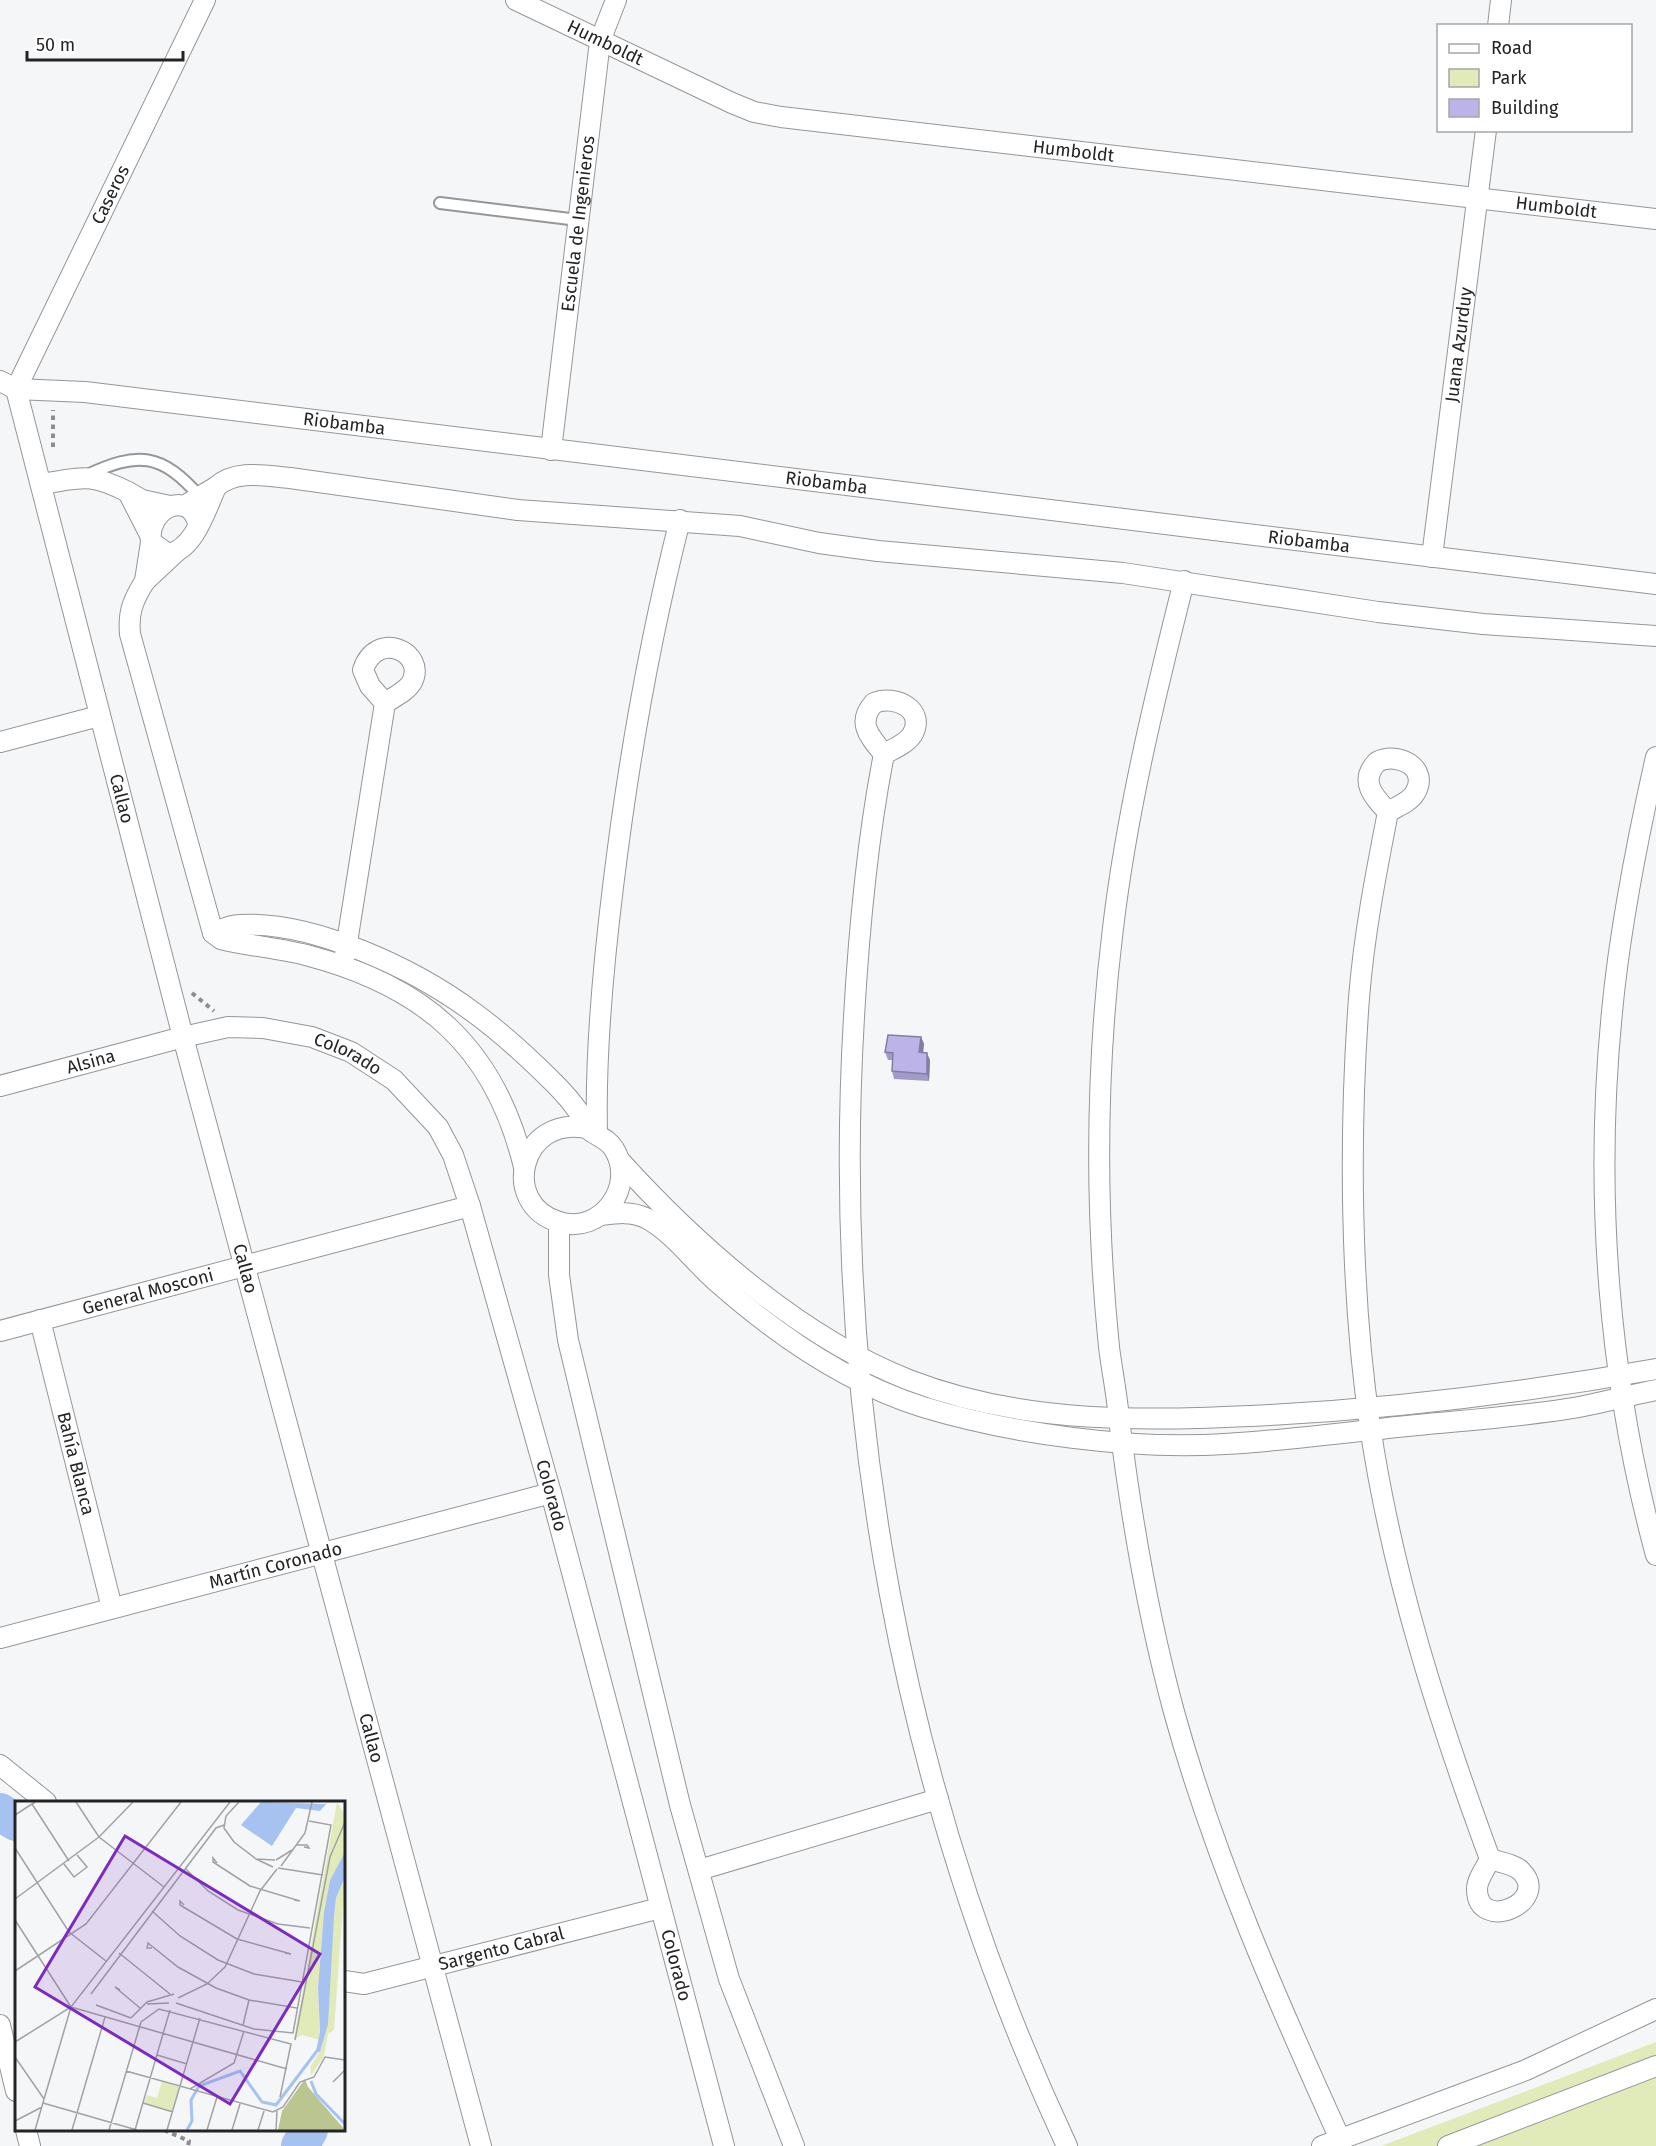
<svg xmlns="http://www.w3.org/2000/svg" width="1656" height="2146" font-family="'Fira Sans',sans-serif">
<style>
.green{fill:#e1ebba}
.lines{fill:none;stroke-linecap:round;stroke-linejoin:round}
.river{stroke:#a6c2f1;stroke-width:38}
.service-casing{stroke:#959698;stroke-width:14}
.minor-casing{stroke:#959698;stroke-width:22}
.path{stroke:#8c8d8e;stroke-width:4;stroke-dasharray:4.5 4.5;stroke-linecap:butt}
.service{stroke:#fff;stroke-width:10}
.minor{stroke:#fff;stroke-width:20}
.wall{fill:#a29bc8}
.shaded-wall{fill:#847ea3}
.building{fill:#bcb4e9;stroke:#847ea3;stroke-width:1.5}
.labels{text-anchor:middle;stroke-width:6;stroke-linejoin:round;paint-order:stroke}
.street-label{font-size:18px;fill:#242425;stroke:#fff}
.inset-river{fill:none;stroke:#a6c2f1;stroke-width:3}
.inset-road{fill:none;stroke:#a1a2a4;stroke-width:1.5}
.view{fill:#7b2cbf;fill-opacity:0.15;stroke:#7b2cbf;stroke-width:3}
.inset-edge{fill:none;stroke:#242425;stroke-width:3}
</style>
<rect width="100%" height="100%" fill="#f4f6f8"/>
<path class="green" d="M 1656,2042 L 1656,2146 L 1381,2146 Z"/>
<g class="lines">
<path class="river" d="M 0,1812 L 16,1822
M 300,2146 L 309,2130"/>
<defs>
<path id="service" d="M 440,203 L 578,220
M 85,476 C 138,451 161,452 201,498"/>
<g id="minor">
<path id="s1" d="M 516,0 L 732,103 L 754,112 L 781,117 L 1656,219"/>
<path d="M 1498,26 L 1501,0"/>
<path id="s2" d="M 0,381 L 16,389 L 85,392 L 1656,584"/>
<path id="s3" d="M 16,389 L 183,1037 L 481,2146"/>
<path id="s4" d="M 16,389 L 205,0"/>
<path id="s5" d="M 551,450 L 600,41 L 616,0"/>
<path d="M 41,484 C 82,478 89,472 128,492"/>
<path d="M 216,487 C 236,469 265,476 290,478 L 518,510 L 740,526 L 819,543 L 878,551 L 1123,573 L 1378,612 L 1483,624 L 1656,636"/>
<path d="M 184,506 L 216,487 C 206,509 194,550 168,554 L 151,542 C 146,510 188,488 198,523"/>
<path d="M 150,535 L 128,492 L 142,500 L 170,506"/>
<path d="M 151,542 L 145,581 L 176,552"/>
<path id="s6" d="M 1432,557 L 1486,130"/>
<path d="M 145,581 C 133,600 128,612 130,634 L 213,933 L 221,939 C 249,946 279,948 306,955 C 425,986 495,1047 524,1167"/>
<path d="M 1184,581 C 1155,696 1127,811 1113,928 C 1096,1066 1095,1209 1109,1347 C 1112,1371 1117,1395 1119,1419 C 1131,1517 1148,1616 1174,1712 C 1215,1860 1277,2000 1340,2139"/>
<path d="M 0,742 L 99,716"/>
<path d="M 884,754 C 870,737 856,723 874,703 C 895,694 927,710 912,735 C 906,744 893,749 884,754 C 867,840 859,929 854,1017 C 831,1404 902,1794 1067,2146"/>
<path d="M 1656,757 C 1637,841 1620,926 1612,1012 C 1594,1193 1608,1379 1656,1555"/>
<path d="M 1388,812 C 1373,796 1359,781 1377,762 C 1398,751 1430,768 1415,793 C 1410,802 1396,807 1388,812 C 1376,873 1364,935 1359,998 C 1349,1132 1350,1292 1370,1426 C 1392,1575 1438,1718 1490,1859 C 1486,1868 1477,1879 1477,1889 C 1477,1934 1552,1902 1521,1871 C 1514,1864 1499,1862 1490,1859"/>
<path d="M 213,933 C 221,930 230,925 239,925 C 312,920 415,969 473,1012 C 502,1033 529,1058 555,1084 C 563,1092 571,1101 578,1111 C 581,1116 582,1124 586,1127 C 594,1136 607,1137 614,1149 C 637,1186 601,1235 559,1222 C 499,1204 521,1115 586,1128"/>
<path d="M 345,955 L 385,703 C 394,697 407,691 412,682 C 427,652 376,629 363,670 L 370,686 L 385,703"/>
<path id="s7" d="M 0,1086 L 183,1037 L 228,1027 L 263,1028 L 312,1037 L 351,1052 L 394,1080 L 438,1127 L 453,1155 L 470,1206 L 551,1493 L 724,2146"/>
<path d="M 597,1132 C 595,1051 603,968 613,887 C 628,763 649,642 680,520"/>
<path d="M 620,1161 C 697,1246 801,1338 909,1380 C 1025,1425 1148,1421 1270,1415 C 1400,1408 1528,1392 1656,1369"/>
<path d="M 602,1215 C 617,1213 631,1211 646,1218 C 673,1232 694,1262 717,1282 C 777,1335 846,1383 923,1407 C 1012,1434 1132,1450 1225,1444 C 1279,1441 1334,1434 1388,1428 C 1451,1421 1516,1418 1579,1407 C 1605,1402 1630,1395 1656,1390"/>
<path d="M 559,1222 L 559,1275 L 568,1340 L 680,1805 L 729,1979 L 794,2146"/>
<path id="s8" d="M 40,1320 L 112,1608"/>
<path id="s9" d="M 0,1331 L 470,1206"/>
<path id="s10" d="M 0,1638 L 551,1493"/>
<path d="M 0,1765 L 46,1802"/>
<path d="M 699,1870 L 938,1799"/>
<path id="s11" d="M 344,1981 L 364,1984 L 660,1908"/>
<path d="M 0,2025 L 16,2091"/>
<path d="M 26,2130 L 30,2146"/>
<path d="M 1322,2146 L 1526,2070 L 1656,2009"/>
<path d="M 1448,2146 L 1656,2066"/>
</g>
</defs>
<use href="#service" class="service-casing"/>
<use href="#minor" class="minor-casing"/>
<path class="path" d="M 53,447 L 53,410
M 192,993 L 214,1011
M 164,2130 L 189,2141 L 188,2146"/>
<use href="#service" class="service"/>
<use href="#minor" class="minor"/>
</g>
<path class="wall" d="M 921,1037 L 924,1044 L 923,1053 L 930,1060 L 929,1081 L 894,1079 L 892,1071 L 893,1060 L 888,1060 L 885,1052 Z"/>
<path class="shaded-wall" d="M 921,1037 L 924,1044 L 922,1060 L 919,1052 Z
M 927,1053 L 930,1060 L 929,1081 L 927,1074 Z"/>
<path class="building" d="M 888,1035 L 921,1037 L 919,1052 L 927,1053 L 927,1074 L 892,1071 L 893,1053 L 885,1052 Z"/>
<g class="labels">
<g class="street-label">
<text dy="6" stroke="none"><textPath href="#s1" startOffset="99">Humboldt</textPath></text>
<text dy="6" stroke="none"><textPath href="#s1" startOffset="585">Humboldt</textPath></text>
<text dy="6" stroke="none"><textPath href="#s4" startOffset="216">Caseros</textPath></text>
<text dy="6" stroke="none"><textPath href="#s1" startOffset="1071">Humboldt</textPath></text>
<text dy="6" stroke="none"><textPath href="#s5" startOffset="228">Escuela de Ingenieros</textPath></text>
<text dy="6" stroke="none"><textPath href="#s6" startOffset="214">Juana Azurduy</textPath></text>
<text dy="6" stroke="none"><textPath href="#s2" startOffset="348">Riobamba</textPath></text>
<text dy="6" stroke="none"><textPath href="#s2" startOffset="834">Riobamba</textPath></text>
<text dy="6" stroke="none"><textPath href="#s2" startOffset="1320">Riobamba</textPath></text>
<text dy="6" stroke="none"><textPath href="#s3" startOffset="423">Callao</textPath></text>
<text dy="6" stroke="none"><textPath href="#s7" startOffset="360">Colorado</textPath></text>
<text dy="6" stroke="none"><textPath href="#s7" startOffset="94">Alsina</textPath></text>
<text dy="6" stroke="none"><textPath href="#s3" startOffset="909">Callao</textPath></text>
<text dy="6" stroke="none"><textPath href="#s9" startOffset="153">General Mosconi</textPath></text>
<text dy="6" stroke="none"><textPath href="#s8" startOffset="148">Bahía Blanca</textPath></text>
<text dy="6" stroke="none"><textPath href="#s7" startOffset="864">Colorado</textPath></text>
<text dy="6" stroke="none"><textPath href="#s10" startOffset="285">Martín Coronado</textPath></text>
<text dy="6" stroke="none"><textPath href="#s3" startOffset="1395">Callao</textPath></text>
<text dy="6" stroke="none"><textPath href="#s11" startOffset="162">Sargento Cabral</textPath></text>
<text dy="6" stroke="none"><textPath href="#s7" startOffset="1350">Colorado</textPath></text>
</g>
</g>
<g transform="translate(15 1801)">
<rect width="330" height="330" fill="#f4f6f8"/>
<path d="M 322,1 L 330,14 L 330,51 L 315,79 L 309,111 L 303,187 L 305,239 L 287,234 L 279,238 ZM 330,76 L 319,229 L 313,233 L 309,255 L 296,275 L 295,266 L 307,247 L 321,97 ZM 147,281 L 164,286 L 157,310 L 129,302 L 132,294 L 142,297 Z" fill="#e1ebba"/>
<path d="M 290,278 L 293,286 L 330,329 L 263,329 L 267,310 Z" fill="#bbc58f"/>
<path d="M 246,1 L 310,3 L 313,1 L 305,10 L 281,7 L 257,45 L 226,24 ZM 330,51 L 330,76 L 321,97 L 319,116 L 313,223 L 305,251 L 301,250 L 305,231 L 303,187 L 309,111 L 315,79 Z" fill="#a6c2f1"/>
<path class="inset-river" d="M 296,280 L 301,293 L 330,323M 172,329 L 177,320 L 176,299 L 184,285 L 225,270 L 247,301 L 261,304 L 305,246"/>
<path class="inset-road" d="M 61,1 L 84,36 L 149,86M 224,1 L 211,15 L 209,27 L 219,41 L 241,58M 17,3 L 54,60M 0,14 L 20,1M 282,44 L 292,44 L 294,47 L 289,46M 0,47 L 54,131 L 91,160M 261,59 L 277,49M 202,62 L 198,57 L 198,61 L 235,85 L 285,100 L 279,99M 49,63 L 59,76 L 72,66 L 62,54M 266,65 L 290,32 L 297,1M 258,66 L 241,58 L 260,59M 170,67 L 193,90 L 223,109 L 263,123 L 295,127M 263,67 L 308,74M 0,98 L 84,36 L 118,1M 169,104 L 165,100 L 165,104 L 222,138 L 276,153 L 270,152M 137,110 L 165,135 L 203,159 L 239,173 L 287,181M 0,119 L 56,206M 137,147 L 132,147 L 133,142 L 163,166 L 201,187 L 234,199 L 282,207M 104,152 L 155,193M 0,170 L 71,123 L 166,1M 105,189 L 100,186 L 125,207M 76,193 L 201,27 L 209,24M 163,197 L 192,183 L 210,166 L 245,90 L 262,68M 161,202 L 239,228 L 278,232 L 316,24 L 294,20M 132,203 L 154,202M 81,204 L 116,217M 56,206 L 272,268M 116,217 L 132,201 L 159,193M 228,224 L 234,199M 280,239 L 315,56 L 330,21M 0,241 L 56,206 L 215,1M 142,254 L 172,263M 0,256 L 29,298M 111,270 L 258,311 L 268,306 L 285,281 L 299,276 L 310,256 L 330,259M 321,278 L 318,281 L 330,269M 175,288 L 219,262 L 229,230M 28,302 L 122,329M 128,302 L 158,311M 0,320 L 27,306M 20,329 L 56,206M 57,329 L 90,216M 94,329 L 126,221 L 144,208 L 276,243 L 265,296M 120,329 L 155,209M 152,329 L 185,217M 192,329 L 202,296M 217,329 L 225,303M 243,329 L 249,310M 261,329 L 262,310"/>
<path class="view" d="M 110,35 L 305,153 L 215,303 L 20,186 Z"/>
<rect width="330" height="330" class="inset-edge"/>
</g>
<rect x="1437" y="24" width="195" height="108" fill="#ffffff" stroke="#a7a7a8" stroke-width="1.5"/>
<rect x="1449" y="44" width="30" height="9" fill="#ffffff" stroke="#a7a7a8" stroke-width="1.5"/>
<text x="1491" y="54" font-size="18" fill="#242425">Road</text>
<rect x="1449" y="69" width="30" height="18" fill="#e1ebba" stroke="#a7a7a8" stroke-width="1.5"/>
<text x="1491" y="84" font-size="18" fill="#242425">Park</text>
<rect x="1449" y="99" width="30" height="18" fill="#bcb4e9" stroke="#a7a7a8" stroke-width="1.5"/>
<text x="1491" y="114" font-size="18" fill="#242425">Building</text>
<path d="M27 51v9h156v-9" fill="none" stroke="#242425" stroke-width="3"/>
<text x="36" y="51" font-size="18" fill="#242425" stroke="#ffffff" stroke-width="4.5" paint-order="stroke">50 m</text>
</svg>
